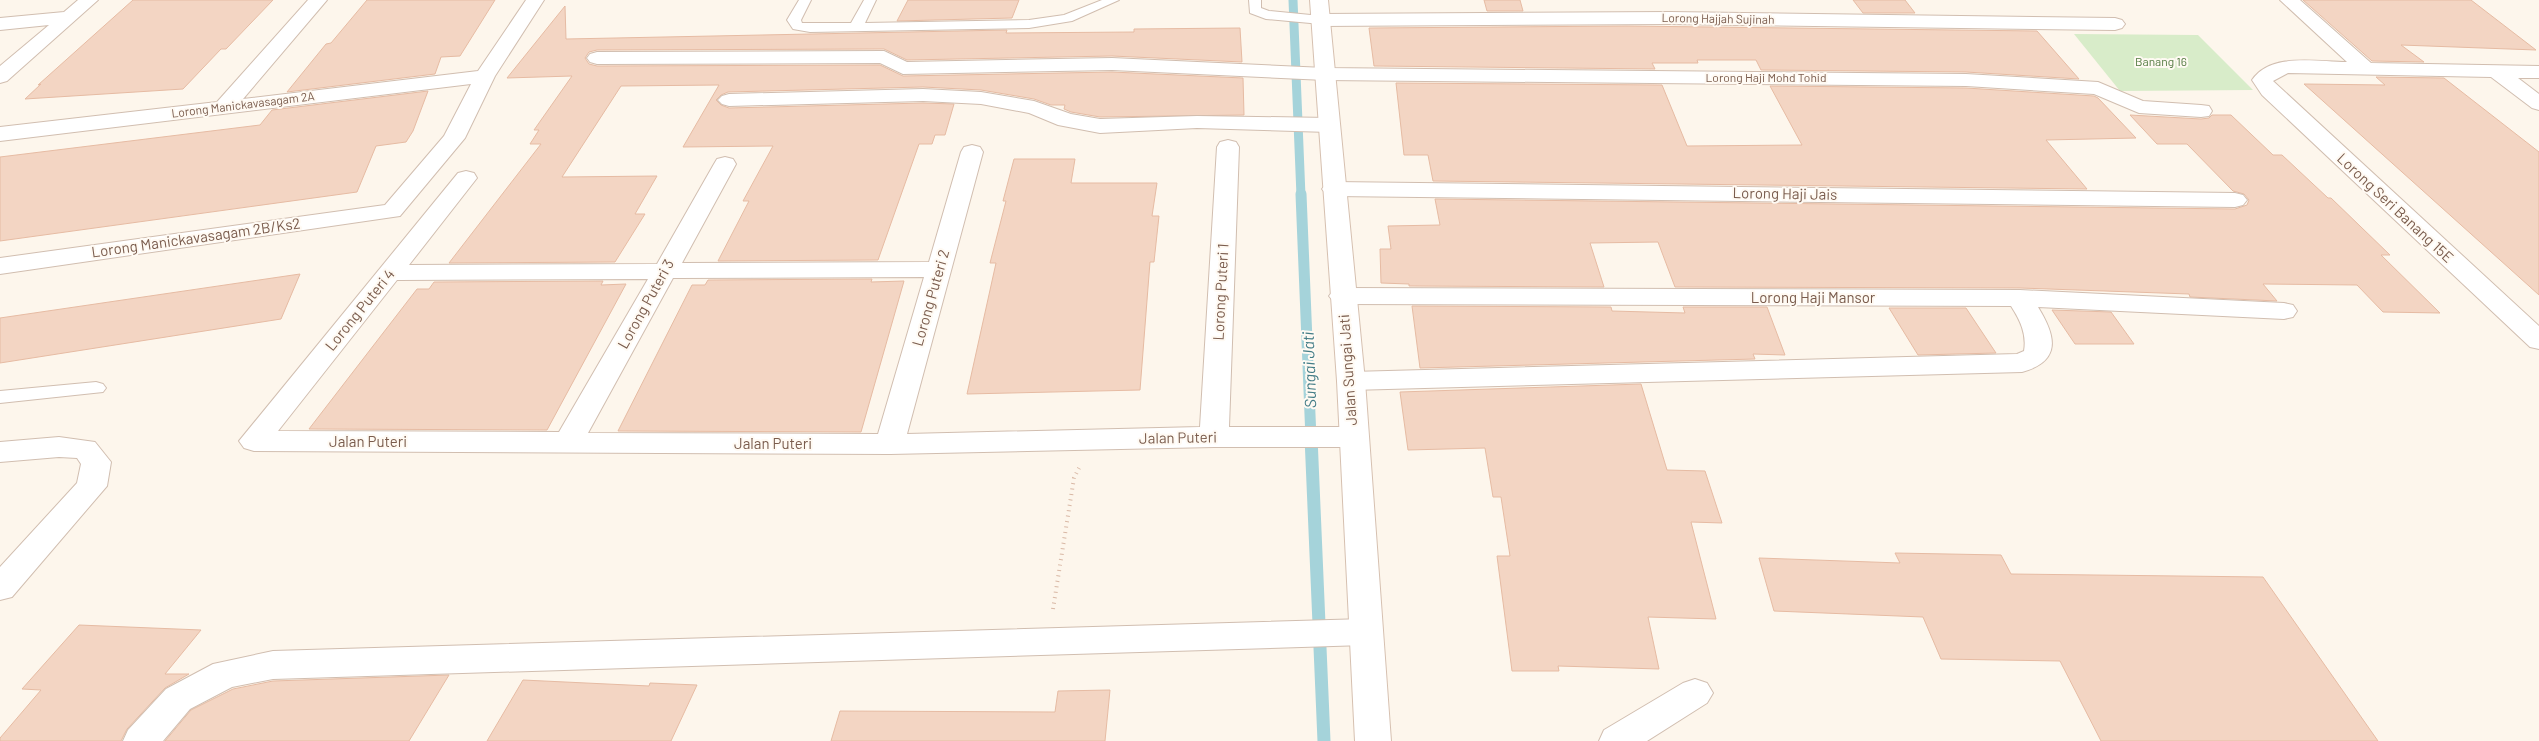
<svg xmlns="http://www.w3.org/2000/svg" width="2539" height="741" font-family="Barlow,sans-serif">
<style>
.green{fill:#d8ecc9}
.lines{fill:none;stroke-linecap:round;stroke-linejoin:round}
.stream-far2{stroke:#a5d3da;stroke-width:9}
.stream-far1{stroke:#a5d3da;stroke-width:11}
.stream{stroke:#a5d3da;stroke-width:13}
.building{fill:#f3d5c3;stroke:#e6bba3}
.lane-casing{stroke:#d1beb0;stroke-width:2}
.street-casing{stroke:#d1beb0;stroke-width:2}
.secondary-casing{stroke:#d6c0b0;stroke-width:2}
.path{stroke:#d9b8a5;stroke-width:4;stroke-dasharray:1 4.5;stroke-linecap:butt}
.lane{fill:#fff;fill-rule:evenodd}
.street{fill:#fff;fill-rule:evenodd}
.secondary{fill:#fff;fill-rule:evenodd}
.labels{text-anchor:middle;stroke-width:4;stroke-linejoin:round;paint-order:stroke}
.far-street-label{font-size:12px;fill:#7a5c4d;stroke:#fffaf3}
.far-park-label{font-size:12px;fill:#537a41;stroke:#fffaf3}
.street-label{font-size:15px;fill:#7a5c4d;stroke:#fffaf3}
.water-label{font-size:16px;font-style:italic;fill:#437c86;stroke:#fffaf3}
</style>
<rect width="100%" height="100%" fill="#fdf6ec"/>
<path class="green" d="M 2074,34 L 2198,35 L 2253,90 L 2120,91 Z"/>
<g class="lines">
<path class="stream-far2" d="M 1293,0 L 1301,196"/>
<path class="stream-far1" d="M 1301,194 L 1311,439"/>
<path class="stream" d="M 1311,437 L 1324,741"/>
</g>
<path class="building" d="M 133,0 L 273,0 L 226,49 L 221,49 L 183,89 L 25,99 L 41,84 L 38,85 Z
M 367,0 L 495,0 L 460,56 L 441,57 L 435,74 L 287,92 L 326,44 L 331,43 Z
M 908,0 L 1019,0 L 1012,18 L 897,21 Z
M 1484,0 L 1520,0 L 1523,11 L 1487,11 Z
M 1853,0 L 1905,0 L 1915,13 L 1863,13 Z
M 2303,0 L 2471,0 L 2536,50 L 2401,45 L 2424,62 L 2372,61 Z
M 565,6 L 566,39 L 1007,30 L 1006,33 L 1134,32 L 1134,29 L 1240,28 L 1242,62 L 1112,56 L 907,60 L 884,49 L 597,50 L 589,52 L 585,58 L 589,64 L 597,66 L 880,65 L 903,76 L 1112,72 L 1243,78 L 1244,115 L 1100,117 L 1071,112 L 1064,109 L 1065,105 L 1051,105 L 1034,99 L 981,90 L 923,87 L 728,92 L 721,95 L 716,100 L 721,105 L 729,108 L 923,103 L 954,104 L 945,135 L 935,135 L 932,144 L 919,144 L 878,260 L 718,261 L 749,201 L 743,201 L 773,146 L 683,147 L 719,85 L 621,86 L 562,177 L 657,176 L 635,214 L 645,214 L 615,262 L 449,263 L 541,144 L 530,144 L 539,130 L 534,130 L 572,76 L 507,78 Z
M 1627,26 L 2037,31 L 2079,79 L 1966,72 L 1761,70 L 1756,60 L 1697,60 L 1698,63 L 1652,63 L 1655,69 L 1374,66 L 1369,28 Z
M 2376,77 L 2444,78 L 2539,152 L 2539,295 L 2304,84 L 2385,85 Z
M 1396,83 L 1662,85 L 1687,146 L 1802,145 L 1770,86 L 1966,88 L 2094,96 L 2098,98 L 2136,138 L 2046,140 L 2087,189 L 1433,181 L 1428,155 L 1404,155 Z
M 428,91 L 413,131 L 406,142 L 376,146 L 357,192 L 0,241 L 0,157 L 260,125 L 272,110 Z
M 2130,115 L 2201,119 L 2209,118 L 2212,115 L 2231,115 L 2273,155 L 2282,155 L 2328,198 L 2331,198 L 2390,255 L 2381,255 L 2440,313 L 2383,312 L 2357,285 L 2263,284 L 2277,301 L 2190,297 L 2189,294 L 2020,288 L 1675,287 L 1658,242 L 1590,243 L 1604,287 L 1409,286 L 1409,284 L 1381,283 L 1380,249 L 1391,249 L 1388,226 L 1440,225 L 1435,199 L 2235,209 L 2247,205 L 2249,200 L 2244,194 L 2233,191 L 2187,144 L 2157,144 Z
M 1014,159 L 1075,159 L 1071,183 L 1157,183 L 1152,216 L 1159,216 L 1154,262 L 1150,262 L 1140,390 L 967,394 L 996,263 L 990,263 L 1006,201 L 1003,201 Z
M 300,274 L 281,319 L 0,363 L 0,318 Z
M 872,279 L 871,282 L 904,281 L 861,432 L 618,431 L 692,285 L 705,285 L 708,280 Z
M 603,281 L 601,285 L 626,284 L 547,430 L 309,429 L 417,289 L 429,289 L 434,282 Z
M 1412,306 L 1611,307 L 1612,311 L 1685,313 L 1683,307 L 1767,307 L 1785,355 L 1753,354 L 1755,359 L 1420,368 Z
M 1889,308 L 1966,308 L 1996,353 L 1918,355 Z
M 2052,310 L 2111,312 L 2134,344 L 2075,344 Z
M 1641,384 L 1667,470 L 1705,471 L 1722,523 L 1691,522 L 1716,619 L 1648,617 L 1659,669 L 1558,666 L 1559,671 L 1512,671 L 1497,556 L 1510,556 L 1501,497 L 1493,497 L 1485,448 L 1408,450 L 1400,392 Z
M 1895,553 L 2001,555 L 2011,574 L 2263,577 L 2378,741 L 2101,741 L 2060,661 L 1941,659 L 1923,617 L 1774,611 L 1759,558 L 1900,563 Z
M 79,625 L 201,630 L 165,674 L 189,674 L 165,688 L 127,729 L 121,741 L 0,741 L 0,738 L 41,690 L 22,689 Z
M 449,675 L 409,741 L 165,741 L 191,710 L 233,689 L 273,681 Z
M 523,680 L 649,686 L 650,683 L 697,685 L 671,741 L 487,741 Z
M 1110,690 L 1105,741 L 831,741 L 840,711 L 1055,712 L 1058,691 Z"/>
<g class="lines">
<defs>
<path id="lane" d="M 799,0 L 811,0 L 801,20 L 802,23 L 851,23 L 864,0 L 876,0 L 865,23 L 1029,20 L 1064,15 L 1102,0 L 1119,0 L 1072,21 L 1029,28 L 810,32 L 793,29 L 787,20 Z
M 1249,0 L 1261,0 L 1261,8 L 1269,11 L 1321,16 L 1328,20 L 1321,24 L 1266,19 L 1250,13 Z
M 96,382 L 103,384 L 106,388 L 103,392 L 0,403 L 0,391 Z"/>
<path id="street" d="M 78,0 L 98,0 L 7,81 L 0,83 L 0,66 L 49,25 L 0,30 L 0,18 L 64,12 Z
M 308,0 L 327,0 L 243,99 L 478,71 L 526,0 L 544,0 L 495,76 L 465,138 L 400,216 L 0,274 L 0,258 L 385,205 L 444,136 L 471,84 L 0,141 L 0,127 L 217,102 Z
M 2280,0 L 2300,0 L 2371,63 L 2539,66 L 2539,78 L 2518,78 L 2539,94 L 2539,110 L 2532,108 L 2491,77 L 2288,73 L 2273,81 L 2539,326 L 2539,349 L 2530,347 L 2262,95 L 2252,80 C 2271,52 2317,62 2347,62 Z
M 1670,12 L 2115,18 L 2122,20 L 2125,24 L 2122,28 L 2115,30 L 1670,24 L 1321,26 L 1314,24 L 1311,20 L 1314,16 L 1321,14 Z
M 884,51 L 907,62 L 1112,58 L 1325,68 L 1966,74 L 2098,82 L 2143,101 L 2201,105 L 2209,106 L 2212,111 L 2209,116 L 2201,117 L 2139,113 L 2094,94 L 1966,86 L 1325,80 L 1112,70 L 903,74 L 880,63 L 597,64 L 590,62 L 587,58 L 590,54 L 597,52 Z
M 923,89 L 981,92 L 1034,101 L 1071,114 L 1100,119 L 1197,116 L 1329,118 L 1337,120 L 1340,125 L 1337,130 L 1329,132 L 1197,128 L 1100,133 L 1058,125 L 1029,113 L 981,104 L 923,101 L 729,106 L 722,104 L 718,100 L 722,96 L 729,94 Z
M 1228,140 L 1236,142 L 1239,147 L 1229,427 L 1353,427 L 1363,430 L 1368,437 L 1363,444 L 1353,447 L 1214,447 L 890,454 L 254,451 L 244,448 L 239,441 L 458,173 L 466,171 L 474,173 L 477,178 L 409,265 L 657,264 L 714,164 L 717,159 L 725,157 L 733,159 L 736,164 L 682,263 L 929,262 L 961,152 L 964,147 L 972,145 L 980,147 L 983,152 L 907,434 L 1200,427 L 1217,147 L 1220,142 ZM 924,277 L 878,434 L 588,433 L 673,278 ZM 648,279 L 559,432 L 278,431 L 397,280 Z
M 1334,182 L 2235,193 L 2243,195 L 2247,200 L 2243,205 L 2235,207 L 1334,196 L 1326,194 L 1322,189 L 1326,184 Z
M 1342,288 L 2020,290 L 2284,303 L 2293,305 L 2297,311 L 2293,317 L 2284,319 L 2038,307 C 2056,336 2062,361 2022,372 L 1351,390 L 1341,387 L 1337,381 L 1341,375 L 1351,372 L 2017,354 L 2024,351 C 2027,334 2020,320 2011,306 L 1342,304 L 1333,301 L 1329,296 L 1333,291 Z
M 59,437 L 95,442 L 111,462 L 107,486 L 12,597 L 0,600 L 0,567 L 77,483 L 81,464 L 77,458 L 59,457 L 0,462 L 0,442 Z
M 1365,619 L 1377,623 L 1382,632 L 1377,641 L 1365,645 L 273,679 L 232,687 L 190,709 L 163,741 L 123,741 L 128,730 L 166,689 L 213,664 L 273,651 Z
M 1695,679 L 1707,683 L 1713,693 L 1707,703 L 1647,741 L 1599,741 L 1604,730 L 1683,683 Z"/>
<path id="secondary" d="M 1310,0 L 1328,0 L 1365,381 L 1391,741 L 1355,741 L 1337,381 Z"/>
</defs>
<use href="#lane" class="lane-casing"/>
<use href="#street" class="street-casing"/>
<use href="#secondary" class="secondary-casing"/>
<path class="path" d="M 1053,609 L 1074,478 L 1079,468"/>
<use href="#lane" class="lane"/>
<use href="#street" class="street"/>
<use href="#secondary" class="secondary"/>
</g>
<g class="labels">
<g class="far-street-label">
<text transform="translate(1718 19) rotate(1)" y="4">Lorong Hajjah Sujinah</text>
<text x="1766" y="82">Lorong Haji Mohd Tohid</text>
<text transform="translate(243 105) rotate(-7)" y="4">Lorong Manickavasagam 2A</text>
</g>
<g class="far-park-label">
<text x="2161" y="66">Banang 16</text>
</g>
<g class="street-label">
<text transform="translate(1785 194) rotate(1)" y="5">Lorong Haji Jais</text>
<text transform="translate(2395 208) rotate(43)" y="5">Lorong Seri Banang 15E</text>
<text transform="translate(196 238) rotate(-8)" y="5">Lorong Manickavasagam 2B/Ks2</text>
<text transform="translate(1221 292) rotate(-87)" y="5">Lorong Puteri 1</text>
<text transform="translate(931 298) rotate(-74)" y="5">Lorong Puteri 2</text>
<text x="1813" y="303">Lorong Haji Mansor</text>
<text transform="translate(646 304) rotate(-61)" y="5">Lorong Puteri 3</text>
<text transform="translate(360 310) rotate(-51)" y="5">Lorong Puteri 4</text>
<text transform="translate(1348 370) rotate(-94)" y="5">Jalan Sungai Jati</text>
<text transform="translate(1178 438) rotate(-1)" y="5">Jalan Puteri</text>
<text x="368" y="447">Jalan Puteri</text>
<text x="773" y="449">Jalan Puteri</text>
</g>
<g class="water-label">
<text transform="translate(1309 370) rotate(-92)" y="6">Sungai Jati</text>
</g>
</g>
</svg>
